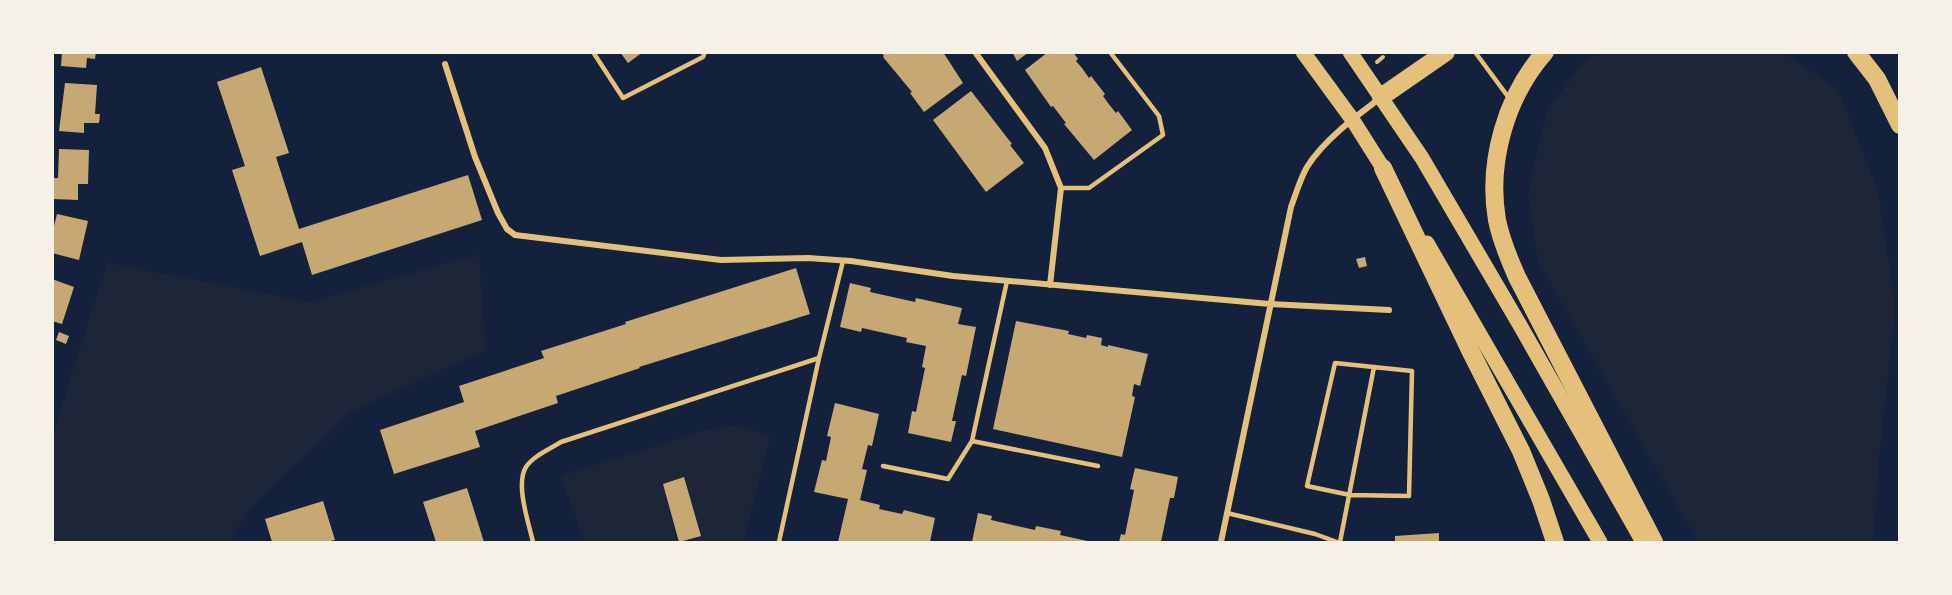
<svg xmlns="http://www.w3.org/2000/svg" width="1952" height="595" font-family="'Nunito Sans',sans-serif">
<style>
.green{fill:#1d2539}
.building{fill:#c6a872}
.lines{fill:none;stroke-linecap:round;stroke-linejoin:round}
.path{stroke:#e5c07b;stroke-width:4}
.service{stroke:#e5c07b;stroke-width:4.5}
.minor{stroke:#e5c07b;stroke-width:6}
.primary{stroke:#e5c07b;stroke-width:15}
.motorway{stroke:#e5c07b;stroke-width:18}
</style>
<rect width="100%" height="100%" fill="#14213d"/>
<path class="green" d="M 1599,53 L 1784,53 L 1838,90 L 1878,191 L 1895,307 L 1878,468 L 1873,542 L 1698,542 L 1538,261 L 1528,192 L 1548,109 L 1586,59 Z
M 479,254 L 485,350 L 350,412 L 249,509 L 230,542 L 53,542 L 53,434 L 107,263 L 310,302 Z
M 735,425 L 770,436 L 743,542 L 584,542 L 561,476 L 702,431 Z"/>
<path class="building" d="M 62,52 L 96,52 L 95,59 L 87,58 L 86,68 L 61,66 Z
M 620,52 L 643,52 L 628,63 Z
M 881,52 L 943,52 L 963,83 L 924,112 L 910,93 L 912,92 L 883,57 L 884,56 Z
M 1012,52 L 1029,52 L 1017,61 Z
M 1048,52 L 1073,52 L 1078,59 L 1076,61 L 1082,68 L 1089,78 L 1091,76 L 1105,94 L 1103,96 L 1108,103 L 1116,113 L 1118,111 L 1132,130 L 1094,160 L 1064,124 L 1066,123 L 1053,106 L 1051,107 L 1025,70 Z
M 261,67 L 289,153 L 276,157 L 299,229 L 468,175 L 482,220 L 312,275 L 302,242 L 260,256 L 232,170 L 245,166 L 217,82 Z
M 65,83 L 97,85 L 95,114 L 100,114 L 99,123 L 84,123 L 84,133 L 59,131 Z
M 971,91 L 1012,144 L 1010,145 L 1024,163 L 986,192 L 933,120 Z
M 59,149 L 89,150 L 88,184 L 78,184 L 78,200 L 53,199 L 54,178 L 58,178 Z
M 57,214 L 88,221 L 79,260 L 52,253 L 52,234 Z
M 1365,257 L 1367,266 L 1359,268 L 1356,259 Z
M 796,268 L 810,314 L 639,367 L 640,368 L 556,396 L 558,403 L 475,431 L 480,447 L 394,474 L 380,430 L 464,402 L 459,386 L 544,358 L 541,351 L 626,324 L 625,322 Z
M 52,279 L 74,287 L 62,324 L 52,321 Z
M 850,283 L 871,288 L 870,292 L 915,302 L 916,298 L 962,308 L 958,324 L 976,327 L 966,376 L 962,375 L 952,421 L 956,421 L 951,442 L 908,433 L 912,411 L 916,412 L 925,368 L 922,367 L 926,346 L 906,342 L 907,338 L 862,328 L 861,332 L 840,327 Z
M 1016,321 L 1069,331 L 1068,334 L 1086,338 L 1087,335 L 1102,338 L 1101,345 L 1108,347 L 1108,345 L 1148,354 L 1140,386 L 1134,384 L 1132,396 L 1135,397 L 1122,457 L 993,429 Z
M 59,332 L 69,336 L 66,344 L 56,340 Z
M 835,403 L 879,414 L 872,446 L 868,445 L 862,469 L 867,470 L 860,500 L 880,505 L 879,509 L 902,514 L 904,510 L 935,518 L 930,542 L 838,542 L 848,499 L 814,492 L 822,460 L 826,461 L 831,437 L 827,436 Z
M 1135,468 L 1178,477 L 1174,498 L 1170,498 L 1161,542 L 1119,542 L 1121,534 L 1125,535 L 1134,490 L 1130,489 Z
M 684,477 L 701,536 L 679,542 L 663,484 Z
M 467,488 L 484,542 L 436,542 L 423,502 Z
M 323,501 L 335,540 L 326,542 L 272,542 L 265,519 Z
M 978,513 L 992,516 L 991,520 L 1035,530 L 1036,526 L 1061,531 L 1060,535 L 1092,542 L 972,542 Z
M 1439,533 L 1439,542 L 1395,542 L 1395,536 Z"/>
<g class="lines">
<path class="path" d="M 1377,62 L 1383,57"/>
<path class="service" d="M 593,52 L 623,98 L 703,57 L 705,52
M 1475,52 L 1509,98
M 1061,188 L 1089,188 L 1163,135 L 1159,116 L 1110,52
M 1335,363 L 1412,371 L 1409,496 L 1350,495 L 1307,486 Z
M 972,441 L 1098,466
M 883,466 L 948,479 L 972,441 L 1007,281
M 1227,513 L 1315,534 L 1337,542
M 533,542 C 529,524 515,484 526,467 C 533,456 550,449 561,442 L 819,358 L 843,261
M 779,542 L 819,358
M 1340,542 L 1374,367"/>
<path class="minor" d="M 975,52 L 1045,148 L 1061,188 L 1050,285
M 445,64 L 475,157 L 498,213 L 507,229 L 515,235 L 721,260 L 808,258 L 851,261 L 953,276 L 1270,304 L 1389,310
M 1221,542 L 1291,207 C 1296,194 1300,179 1307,167 C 1323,141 1355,117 1379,99"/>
<path class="primary" d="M 1303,52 L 1352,119 L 1388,176
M 1350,52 L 1422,158 L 1521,327 L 1643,542
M 1427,243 L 1600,542"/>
<path class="motorway" d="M 1545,52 C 1506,96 1487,162 1497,220 C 1501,240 1509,259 1517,277 L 1654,542
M 1856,52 L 1877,79 L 1900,125
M 1381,97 L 1446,52
M 1383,168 L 1471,352 L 1521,451 L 1541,500 L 1555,542"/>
</g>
<rect width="1952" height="595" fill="none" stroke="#f6f1e7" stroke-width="108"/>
</svg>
